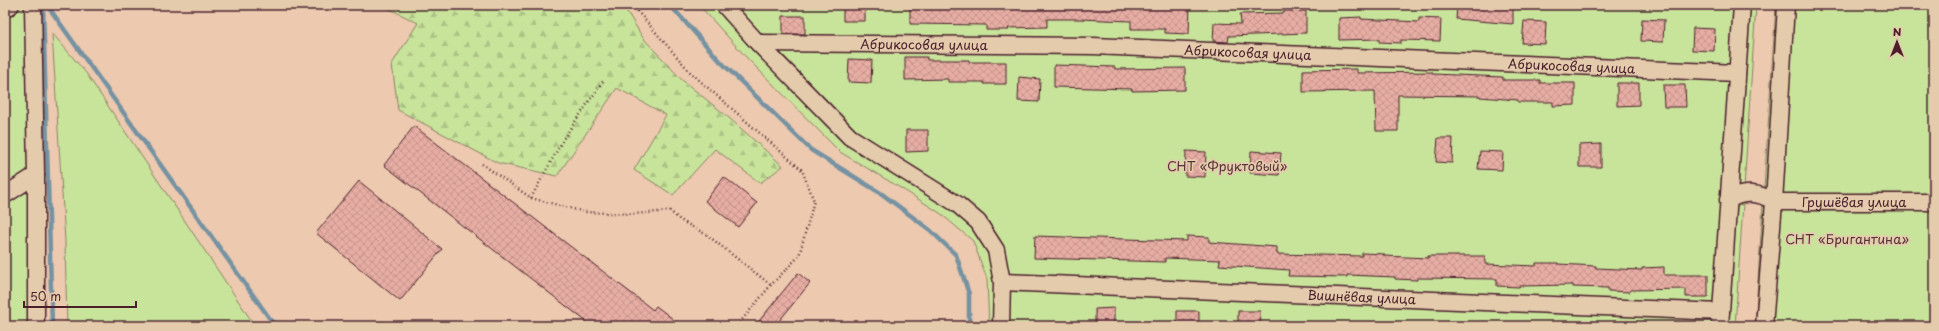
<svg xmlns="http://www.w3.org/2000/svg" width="1939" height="331" font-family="'Playpen Sans',sans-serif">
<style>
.forest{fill:url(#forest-firs);stroke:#898263}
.garden{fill:#c8e49b;stroke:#898263}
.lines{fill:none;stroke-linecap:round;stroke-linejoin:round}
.stream{stroke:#7592a2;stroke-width:4.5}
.building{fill:url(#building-cross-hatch);stroke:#4a1f2b}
.minor-casing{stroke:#4a1f2b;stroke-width:19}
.path{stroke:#4a1f2b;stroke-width:2.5;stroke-dasharray:1 3;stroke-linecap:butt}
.minor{stroke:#e4cbac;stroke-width:16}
.labels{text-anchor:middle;stroke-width:3.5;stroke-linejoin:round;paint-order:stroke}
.street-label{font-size:13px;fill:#4a1f2b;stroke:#e4cbac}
.park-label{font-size:13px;fill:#573336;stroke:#e4cbac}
</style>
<defs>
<pattern id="forest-firs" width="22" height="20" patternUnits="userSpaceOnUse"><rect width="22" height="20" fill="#c8e49b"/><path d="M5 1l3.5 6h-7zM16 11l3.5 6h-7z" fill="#adc386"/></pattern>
<pattern id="building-cross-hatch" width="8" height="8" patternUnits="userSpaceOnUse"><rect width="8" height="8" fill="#e6ada3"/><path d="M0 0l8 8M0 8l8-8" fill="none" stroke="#c7948c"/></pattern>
</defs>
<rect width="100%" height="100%" fill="#ecc9af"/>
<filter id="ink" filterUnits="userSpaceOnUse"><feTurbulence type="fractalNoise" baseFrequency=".025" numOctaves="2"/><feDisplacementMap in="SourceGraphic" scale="8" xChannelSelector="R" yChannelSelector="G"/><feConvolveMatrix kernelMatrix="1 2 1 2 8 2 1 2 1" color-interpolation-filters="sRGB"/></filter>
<g filter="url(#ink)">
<path class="forest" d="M 382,5 L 623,5 L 643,38 L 682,80 L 728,117 L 783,166 L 760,183 L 715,149 L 673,195 L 634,170 L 666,115 L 617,88 L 557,176 L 498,163 L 398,110 L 392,64 L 418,23 Z"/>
<path class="garden" d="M 5,5 L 38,5 L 44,326 L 5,326 Z
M 699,5 L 1756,5 L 1735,326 L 989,326 L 987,279 L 973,241 L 940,213 L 904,190 L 840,152 L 747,58 Z
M 1776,5 L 1934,5 L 1934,326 L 1755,326 Z
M 52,33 L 86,73 L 255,326 L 67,326 L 65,241 Z"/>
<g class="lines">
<path class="stream" d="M 43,5 L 52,326
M 47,5 L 275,326
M 670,5 L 721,62 L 811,150 L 882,194 L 930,230 L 956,255 L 969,294 L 969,326"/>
</g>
<path class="building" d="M 843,5 L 865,5 L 865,21 L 843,21 Z
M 910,5 L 972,5 L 972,8 L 1024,8 L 1024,6 L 1058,5 L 1116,5 L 1116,7 L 1190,5 L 1189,34 L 1165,33 L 1165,29 L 1131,29 L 1131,21 L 1078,19 L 1047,19 L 1047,27 L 1008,28 L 1009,30 L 986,30 L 986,25 L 910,24 Z
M 1457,5 L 1513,5 L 1513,24 L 1456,19 Z
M 1284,11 L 1306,11 L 1306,33 L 1229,36 L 1228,42 L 1213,41 L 1214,23 L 1241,24 L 1240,14 L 1284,13 Z
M 783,16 L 805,16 L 805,34 L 783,34 Z
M 1361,17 L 1361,19 L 1419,22 L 1419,18 L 1441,19 L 1440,41 L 1401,40 L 1401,43 L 1379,42 L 1379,39 L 1339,40 L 1339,18 Z
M 1642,19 L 1664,20 L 1663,42 L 1641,41 Z
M 1524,21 L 1546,22 L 1545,44 L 1522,43 Z
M 1693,28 L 1715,29 L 1714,51 L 1692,50 Z
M 905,57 L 927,57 L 927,60 L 969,60 L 969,62 L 1006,62 L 1006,84 L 984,84 L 984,82 L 948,82 L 948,79 L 905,80 Z
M 849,59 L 872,60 L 871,83 L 848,82 Z
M 1054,65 L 1115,67 L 1115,69 L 1185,68 L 1185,90 L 1132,91 L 1132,89 L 1054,87 Z
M 1357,69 L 1357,73 L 1433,72 L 1433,74 L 1503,77 L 1503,80 L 1540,80 L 1540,83 L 1575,83 L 1575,105 L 1553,106 L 1553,102 L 1518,102 L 1518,100 L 1480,97 L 1480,96 L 1398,95 L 1398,131 L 1376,131 L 1375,91 L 1303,92 L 1303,70 Z
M 1019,77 L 1040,79 L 1039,102 L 1018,101 Z
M 1617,83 L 1639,83 L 1639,105 L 1617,106 Z
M 1663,85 L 1685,85 L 1686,107 L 1664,107 Z
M 414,126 L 653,310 L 656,306 L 682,326 L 592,326 L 384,165 Z
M 906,130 L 928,130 L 928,151 L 906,152 Z
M 1438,138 L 1453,138 L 1452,163 L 1436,162 Z
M 1601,144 L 1601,167 L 1579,167 L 1579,145 Z
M 1186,151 L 1206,152 L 1205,177 L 1185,176 Z
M 1251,151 L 1281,153 L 1279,175 L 1250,173 Z
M 1480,151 L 1503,152 L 1502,170 L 1478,169 Z
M 724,177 L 757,203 L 738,227 L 705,201 Z
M 359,181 L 442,249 L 400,301 L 316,233 Z
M 1035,236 L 1187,241 L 1187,236 L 1209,237 L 1209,242 L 1277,247 L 1277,254 L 1362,256 L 1362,253 L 1384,254 L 1384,256 L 1428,258 L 1428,256 L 1485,256 L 1485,264 L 1536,266 L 1536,263 L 1558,263 L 1558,264 L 1596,266 L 1596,268 L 1642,270 L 1642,268 L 1664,267 L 1664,275 L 1708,275 L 1708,297 L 1686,297 L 1686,289 L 1630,290 L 1630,292 L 1608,291 L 1608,288 L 1573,287 L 1573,285 L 1519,286 L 1519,287 L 1497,286 L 1497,279 L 1417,278 L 1417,280 L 1395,279 L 1395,277 L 1347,275 L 1347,277 L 1288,276 L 1289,270 L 1219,265 L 1220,260 L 1165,258 L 1165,262 L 1034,258 Z
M 798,273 L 810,283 L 775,326 L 755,326 Z
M 1114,308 L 1114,326 L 1095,326 L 1095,309 Z
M 1177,311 L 1199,311 L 1199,326 L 1177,326 Z
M 1238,311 L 1260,311 L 1261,326 L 1238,326 Z"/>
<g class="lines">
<defs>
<g id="minor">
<path d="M 33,5 L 36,175 L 36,326"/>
<path d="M 724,5 L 758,43 L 850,137 L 957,204 L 978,222 L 996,250 L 1002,282 L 1001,326"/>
<path d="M 5,9 L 11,5"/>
<path id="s1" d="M 758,43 L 1093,46 L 1737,73"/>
<path d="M 5,195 L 36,175"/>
<path id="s2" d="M 1728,200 C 1744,191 1760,192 1774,202 L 1934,202"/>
<path id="s3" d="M 1002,282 L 1721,312"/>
<path d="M 1720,326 L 1742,5"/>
<path d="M 1764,326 L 1774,202 L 1786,5"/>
</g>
</defs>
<use href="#minor" class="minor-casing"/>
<path class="path" d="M 632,5 L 691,73 L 802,170 L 814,201 L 799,256 L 771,285 L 737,326
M 482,164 L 531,198 L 585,212 L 633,214 L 670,211 L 680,220 L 707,235 L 771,285
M 531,198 L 564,138 L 603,81"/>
<use href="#minor" class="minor"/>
</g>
</g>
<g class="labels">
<g class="street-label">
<text dy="5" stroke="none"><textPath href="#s1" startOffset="166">Абрикосовая улица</textPath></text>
<text dy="5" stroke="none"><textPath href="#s1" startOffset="490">Абрикосовая улица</textPath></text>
<text dy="5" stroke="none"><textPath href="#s1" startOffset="814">Абрикосовая улица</textPath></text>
<text dy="5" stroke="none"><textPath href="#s2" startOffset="129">Грушёвая улица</textPath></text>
<text dy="5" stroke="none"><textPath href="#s3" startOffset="360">Вишнёвая улица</textPath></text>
</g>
<g class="park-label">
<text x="1227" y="171">СНТ «Фруктовый»</text>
<text x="1847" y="244">СНТ «Бригантина»</text>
</g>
</g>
<rect width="1939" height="331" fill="none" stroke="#e4cbac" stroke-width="20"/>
<rect x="10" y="10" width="1919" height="311" fill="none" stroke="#4a1f2b" stroke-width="1.5" filter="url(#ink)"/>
<g transform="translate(1897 42)" stroke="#e4cbac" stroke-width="3" paint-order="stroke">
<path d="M0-3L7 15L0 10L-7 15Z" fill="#4a1f2b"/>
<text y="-6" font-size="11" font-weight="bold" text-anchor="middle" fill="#4a1f2b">N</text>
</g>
<path d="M24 301v6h112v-6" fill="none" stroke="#4a1f2b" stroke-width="2"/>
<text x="30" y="301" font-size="12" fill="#4a1f2b" stroke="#e4cbac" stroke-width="3" paint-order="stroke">50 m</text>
</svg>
